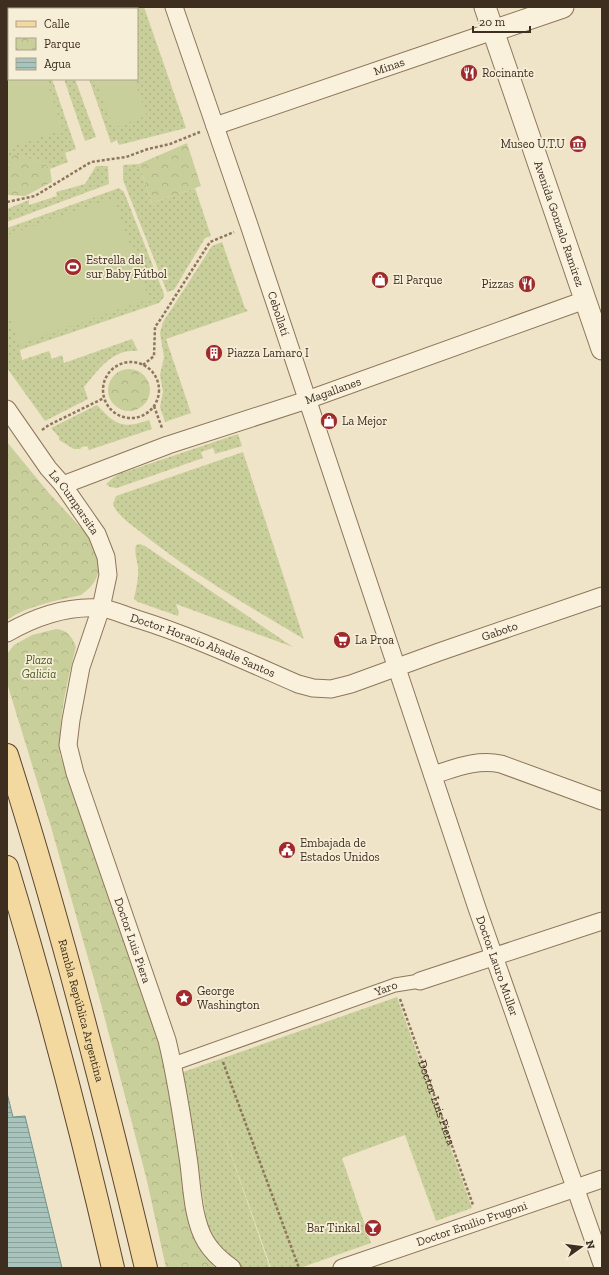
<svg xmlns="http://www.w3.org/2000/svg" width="609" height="1275" font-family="'Zilla Slab',serif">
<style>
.grass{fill:url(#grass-dots)}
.park{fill:url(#park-crowns)}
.pitch{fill:#c9cf9b}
.water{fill:url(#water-rules);stroke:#6f938a}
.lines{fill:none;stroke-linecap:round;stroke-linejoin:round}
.pedestrian-casing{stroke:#8d765c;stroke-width:15}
.minor-casing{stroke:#8d765c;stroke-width:19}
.tertiary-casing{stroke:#8d765c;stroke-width:23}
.primary-casing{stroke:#5b4430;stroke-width:24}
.path{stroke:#8d765c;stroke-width:2.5;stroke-dasharray:3 2;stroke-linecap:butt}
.pedestrian{stroke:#faf1dc;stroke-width:13}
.minor{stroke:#faf1dc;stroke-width:17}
.tertiary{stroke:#faf1dc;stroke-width:21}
.primary{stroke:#f3d9a0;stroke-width:22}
.labels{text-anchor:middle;stroke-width:3.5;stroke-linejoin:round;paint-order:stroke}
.street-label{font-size:12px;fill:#3d2e20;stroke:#f7eed8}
.poi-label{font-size:12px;fill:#3d2e20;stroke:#f7eed8;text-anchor:start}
.park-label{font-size:12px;font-style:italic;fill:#4d5a26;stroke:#f7eed8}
</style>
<defs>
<pattern id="grass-dots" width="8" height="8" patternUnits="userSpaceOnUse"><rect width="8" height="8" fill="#c9cf9b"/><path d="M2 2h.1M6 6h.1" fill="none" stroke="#aeb285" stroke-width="1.8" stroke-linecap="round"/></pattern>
<pattern id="park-crowns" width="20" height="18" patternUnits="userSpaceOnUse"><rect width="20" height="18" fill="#c9cf9b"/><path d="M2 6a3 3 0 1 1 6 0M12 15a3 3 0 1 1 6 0" fill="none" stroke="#aeb285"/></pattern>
<pattern id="water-rules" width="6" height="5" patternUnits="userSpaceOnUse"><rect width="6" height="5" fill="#a9c4bc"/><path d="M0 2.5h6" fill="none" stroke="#8ba098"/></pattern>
</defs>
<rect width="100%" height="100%" fill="#f0e4c8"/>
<path class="grass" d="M 7,7 L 28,7 L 29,9 L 9,9 L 9,79 L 52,79 L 76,149 L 65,153 L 68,162 L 50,169 L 43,162 L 14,155 L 7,167 Z
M 40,7 L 144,7 L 186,128 L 119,145 L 117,140 L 111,143 L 89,79 L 137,79 L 137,9 L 41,9 Z
M 64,79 L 75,79 L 96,137 L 85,141 Z
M 139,164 L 152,203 L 195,188 L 211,236 L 205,238 L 174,290 L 167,292 L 123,180 L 123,165 Z
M 96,166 L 108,166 L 109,184 L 7,222 L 7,209 L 29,200 L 29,205 L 57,196 L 56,192 L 85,184 Z
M 119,188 L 124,192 L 164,294 L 164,297 L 159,303 L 20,350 L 22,360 L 49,351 L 52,359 L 62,355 L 64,363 L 132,339 L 138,351 C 112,349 99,369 84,387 L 88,399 L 45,421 L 7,368 L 7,228 Z
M 222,242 L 245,308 L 248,311 L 166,339 L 191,413 L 165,422 L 160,407 L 163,392 L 160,375 L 164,357 L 160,333 L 163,322 L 212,246 Z
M 97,405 C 115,424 122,430 149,420 L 152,429 L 89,450 L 87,446 L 82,447 L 80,449 L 74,449 L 59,440 L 59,437 L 51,428 Z
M 238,434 L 242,446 L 215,454 L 213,448 L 201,452 L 203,458 L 117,488 L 110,487 L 106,484 L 113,478 L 119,474 Z
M 243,452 L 304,639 C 247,605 189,572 138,530 C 129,523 117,515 113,504 L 116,496 Z
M 140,544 L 145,546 L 293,647 L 176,604 L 179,613 L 178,616 L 138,602 L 134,599 C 136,589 139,578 138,567 C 137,560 134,553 136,545 Z
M 397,997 L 472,1208 L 436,1221 L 405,1135 L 342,1158 L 371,1243 L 300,1268 L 271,1268 L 211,1097 L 270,1268 L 239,1268 L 214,1243 L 207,1223 L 183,1072 Z"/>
<path class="park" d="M 187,143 L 201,186 L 152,203 L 139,164 Z
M 14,154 L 43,162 L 50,169 L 52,182 L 25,196 L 7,195 L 7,167 Z
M108 390a21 21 0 1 1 42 0a21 21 0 1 1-42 0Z
M 7,442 L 48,492 L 94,542 C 102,564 102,581 81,595 C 56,601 29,605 7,620 Z
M 56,629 C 67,630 72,636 76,647 C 67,682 58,719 60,755 L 164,1056 L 189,1212 L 195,1239 L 215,1268 L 166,1268 L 147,1181 L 101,1004 L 51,827 L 7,683 L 7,654 L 14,645 L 32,635 Z"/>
<path class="pitch" d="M 7,7 L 23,7 L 23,9 L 9,9 L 9,79 L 46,79 L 63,130 L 7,148 Z
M 96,79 L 134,79 L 147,116 L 113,128 Z
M 114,198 L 149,299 L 19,344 L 7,310 L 7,235 Z"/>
<path class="water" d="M 7,1093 L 13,1117 L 25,1116 L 62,1268 L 7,1268 Z"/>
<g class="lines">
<defs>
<g id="pedestrian">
<path id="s2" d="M 173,1064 L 395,985 L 420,981"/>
</g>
<g id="minor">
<path id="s3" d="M 174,7 L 249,225 L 477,908 L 602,1264"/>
<path id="s4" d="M 215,126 L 493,31"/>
<path id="s5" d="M 7,409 L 48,468 L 63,485 L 97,534 L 106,557 L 108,575 L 101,608 L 81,667 L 71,720 L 68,745 L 75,773 L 167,1040 C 177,1081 183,1123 189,1164 C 192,1188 193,1221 206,1242 C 212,1252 222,1261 232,1268"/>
<path id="s6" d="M 63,485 L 168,445 L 307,400 L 585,300"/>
<path id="s7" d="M 7,633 C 35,617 67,606 99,608 C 110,608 126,616 137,619 C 192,636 245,661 298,684 L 313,688 L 331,689 L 351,684 L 439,652 L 602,596"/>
<path d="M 433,775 C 456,768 476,759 501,764 L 602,801"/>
<path d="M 420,981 L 602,921"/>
<path id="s8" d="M 342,1268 L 602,1179"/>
</g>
<g id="tertiary">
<path id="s9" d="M 485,7 L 602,349"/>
<path d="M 493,31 L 563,7"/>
</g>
<g id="primary">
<path id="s10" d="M 7,755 C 61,924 105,1096 146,1268"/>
<path d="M 7,867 C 47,999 82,1133 113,1268"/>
</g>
</defs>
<use href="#pedestrian" class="pedestrian-casing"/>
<use href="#minor" class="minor-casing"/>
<use href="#tertiary" class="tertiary-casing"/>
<use href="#primary" class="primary-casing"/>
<g class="path">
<path d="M 7,202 L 35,196 L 91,162 L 126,157 L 148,149 L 170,144 L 200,132"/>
<circle cx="131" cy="390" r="28"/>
<path d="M 143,365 L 154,356 L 155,327 L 160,320 L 210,242 L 234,232"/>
<path d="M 154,406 L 162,428"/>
<path d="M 42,430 L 49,425 L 104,398"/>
<path id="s1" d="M 400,999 L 473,1205"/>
<path d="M 223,1062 L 299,1268"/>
</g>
<use href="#pedestrian" class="pedestrian"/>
<use href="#minor" class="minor"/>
<use href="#tertiary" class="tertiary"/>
<use href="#primary" class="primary"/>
</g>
<defs>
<symbol id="restaurant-disc" viewBox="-11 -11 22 22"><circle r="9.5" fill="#9e2a2b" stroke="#f7eed8"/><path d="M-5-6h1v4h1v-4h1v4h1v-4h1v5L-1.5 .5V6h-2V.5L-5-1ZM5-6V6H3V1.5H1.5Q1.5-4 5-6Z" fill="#fff"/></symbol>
<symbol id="museum-disc" viewBox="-11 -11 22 22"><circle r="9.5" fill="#9e2a2b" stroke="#f7eed8"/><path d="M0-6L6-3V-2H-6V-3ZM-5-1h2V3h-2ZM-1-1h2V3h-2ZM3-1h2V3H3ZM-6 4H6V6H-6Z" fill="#fff"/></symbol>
<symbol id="stadium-disc" viewBox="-11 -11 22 22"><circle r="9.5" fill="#9e2a2b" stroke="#f7eed8"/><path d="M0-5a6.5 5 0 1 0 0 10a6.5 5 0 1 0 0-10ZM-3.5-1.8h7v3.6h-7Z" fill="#fff"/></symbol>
<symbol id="shop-disc" viewBox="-11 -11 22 22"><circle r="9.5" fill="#9e2a2b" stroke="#f7eed8"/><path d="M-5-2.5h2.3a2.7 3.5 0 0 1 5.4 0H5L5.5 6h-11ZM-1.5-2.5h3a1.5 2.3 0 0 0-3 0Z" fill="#fff"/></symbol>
<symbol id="building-disc" viewBox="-11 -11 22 22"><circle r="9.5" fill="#9e2a2b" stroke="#f7eed8"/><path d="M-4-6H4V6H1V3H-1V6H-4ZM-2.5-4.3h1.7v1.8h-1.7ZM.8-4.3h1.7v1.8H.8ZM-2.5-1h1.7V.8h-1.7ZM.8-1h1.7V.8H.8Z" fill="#fff"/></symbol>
<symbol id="supermarket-disc" viewBox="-11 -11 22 22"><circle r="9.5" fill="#9e2a2b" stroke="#f7eed8"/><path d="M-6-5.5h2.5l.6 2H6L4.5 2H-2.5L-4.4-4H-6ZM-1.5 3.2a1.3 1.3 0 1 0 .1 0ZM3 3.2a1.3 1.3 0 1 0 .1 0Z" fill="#fff"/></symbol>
<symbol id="civic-disc" viewBox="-11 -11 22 22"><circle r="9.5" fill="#9e2a2b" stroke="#f7eed8"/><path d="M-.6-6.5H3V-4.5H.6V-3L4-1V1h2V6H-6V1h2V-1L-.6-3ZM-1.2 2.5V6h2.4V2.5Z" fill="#fff"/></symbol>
<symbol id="sight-disc" viewBox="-11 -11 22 22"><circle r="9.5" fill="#9e2a2b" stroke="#f7eed8"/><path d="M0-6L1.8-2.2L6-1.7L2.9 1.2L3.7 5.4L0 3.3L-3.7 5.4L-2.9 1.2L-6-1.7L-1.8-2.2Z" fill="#fff"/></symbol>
<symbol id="bar-disc" viewBox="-11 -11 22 22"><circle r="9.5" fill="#9e2a2b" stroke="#f7eed8"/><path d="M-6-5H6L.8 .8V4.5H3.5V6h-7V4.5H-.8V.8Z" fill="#fff"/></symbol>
</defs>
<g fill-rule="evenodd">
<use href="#restaurant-disc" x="459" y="63" width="20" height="20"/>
<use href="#museum-disc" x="568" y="134" width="20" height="20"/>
<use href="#stadium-disc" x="63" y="257" width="20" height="20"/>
<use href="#shop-disc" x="370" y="270" width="20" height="20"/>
<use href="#restaurant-disc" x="517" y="274" width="20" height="20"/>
<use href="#building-disc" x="204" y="343" width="20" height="20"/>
<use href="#shop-disc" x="319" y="411" width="20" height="20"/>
<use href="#supermarket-disc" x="332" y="630" width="20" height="20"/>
<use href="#civic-disc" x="277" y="840" width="20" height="20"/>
<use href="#sight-disc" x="174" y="988" width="20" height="20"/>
<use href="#bar-disc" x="363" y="1218" width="20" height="20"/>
</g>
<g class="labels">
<g class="street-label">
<text dy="4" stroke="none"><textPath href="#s4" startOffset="184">Minas</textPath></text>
<text dy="4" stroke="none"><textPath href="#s9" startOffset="229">Avenida Gonzalo Ramírez</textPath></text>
<text dy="4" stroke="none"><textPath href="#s3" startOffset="324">Cebollatí</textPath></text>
<text dy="4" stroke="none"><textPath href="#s6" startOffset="286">Magallanes</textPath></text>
<text dy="4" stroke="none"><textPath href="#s5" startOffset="115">La Cumparsita</textPath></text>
<text dy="4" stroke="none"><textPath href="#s7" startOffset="522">Gaboto</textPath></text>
<text dy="4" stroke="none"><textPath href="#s7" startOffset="207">Doctor Horacio Abadie Santos</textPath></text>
<text dy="4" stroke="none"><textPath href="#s5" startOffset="578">Doctor Luis Piera</textPath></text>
<text dy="4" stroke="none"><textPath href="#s3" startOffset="1012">Doctor Lauro Muller</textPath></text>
<text dy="4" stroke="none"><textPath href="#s2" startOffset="226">Yaro</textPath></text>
<text dy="4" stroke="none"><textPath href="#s10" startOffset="266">Rambla República Argentina</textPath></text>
<text dy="4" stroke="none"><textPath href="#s1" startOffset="110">Doctor Luis Piera</textPath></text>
<text dy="4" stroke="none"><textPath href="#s8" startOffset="137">Doctor Emilio Frugoni</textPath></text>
</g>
<g class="poi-label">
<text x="482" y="77">Rocinante</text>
<text x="565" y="148" text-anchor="end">Museo U.T.U</text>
<text x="86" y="264">Estrella del<tspan x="86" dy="14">sur Baby Fútbol</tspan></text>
<text x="393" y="284">El Parque</text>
<text x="514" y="288" text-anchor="end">Pizzas</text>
<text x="227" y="357">Piazza Lamaro I</text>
<text x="342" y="425">La Mejor</text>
<text x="355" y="644">La Proa</text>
<text x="300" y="847">Embajada de<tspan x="300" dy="14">Estados Unidos</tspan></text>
<text x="197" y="995">George<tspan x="197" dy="14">Washington</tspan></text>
<text x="360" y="1232" text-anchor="end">Bar Tinkal</text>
</g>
<g class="park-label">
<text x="39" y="664">Plaza<tspan x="39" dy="14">Galicia</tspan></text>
</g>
</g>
<rect width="609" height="1275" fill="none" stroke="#3d2e20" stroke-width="16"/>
<rect x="8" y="8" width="130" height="72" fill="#f7eed8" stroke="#ada18e"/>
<rect x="16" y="21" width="20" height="6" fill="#f3d9a0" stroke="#ada18e"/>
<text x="44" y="28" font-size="12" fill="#3d2e20">Calle</text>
<rect x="16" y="38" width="20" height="12" fill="url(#park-crowns)" stroke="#ada18e"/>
<text x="44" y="48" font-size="12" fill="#3d2e20">Parque</text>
<rect x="16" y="58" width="20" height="12" fill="url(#water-rules)" stroke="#ada18e"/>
<text x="44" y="68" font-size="12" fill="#3d2e20">Agua</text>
<g transform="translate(581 1247) rotate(76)" stroke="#f7eed8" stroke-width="3" paint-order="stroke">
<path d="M0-3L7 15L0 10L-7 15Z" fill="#3d2e20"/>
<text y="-6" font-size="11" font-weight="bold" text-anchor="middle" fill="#3d2e20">N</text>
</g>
<path d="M473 26v6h57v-6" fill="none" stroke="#3d2e20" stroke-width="2"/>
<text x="479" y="26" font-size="12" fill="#3d2e20" stroke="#f7eed8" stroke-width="3" paint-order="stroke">20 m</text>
</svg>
